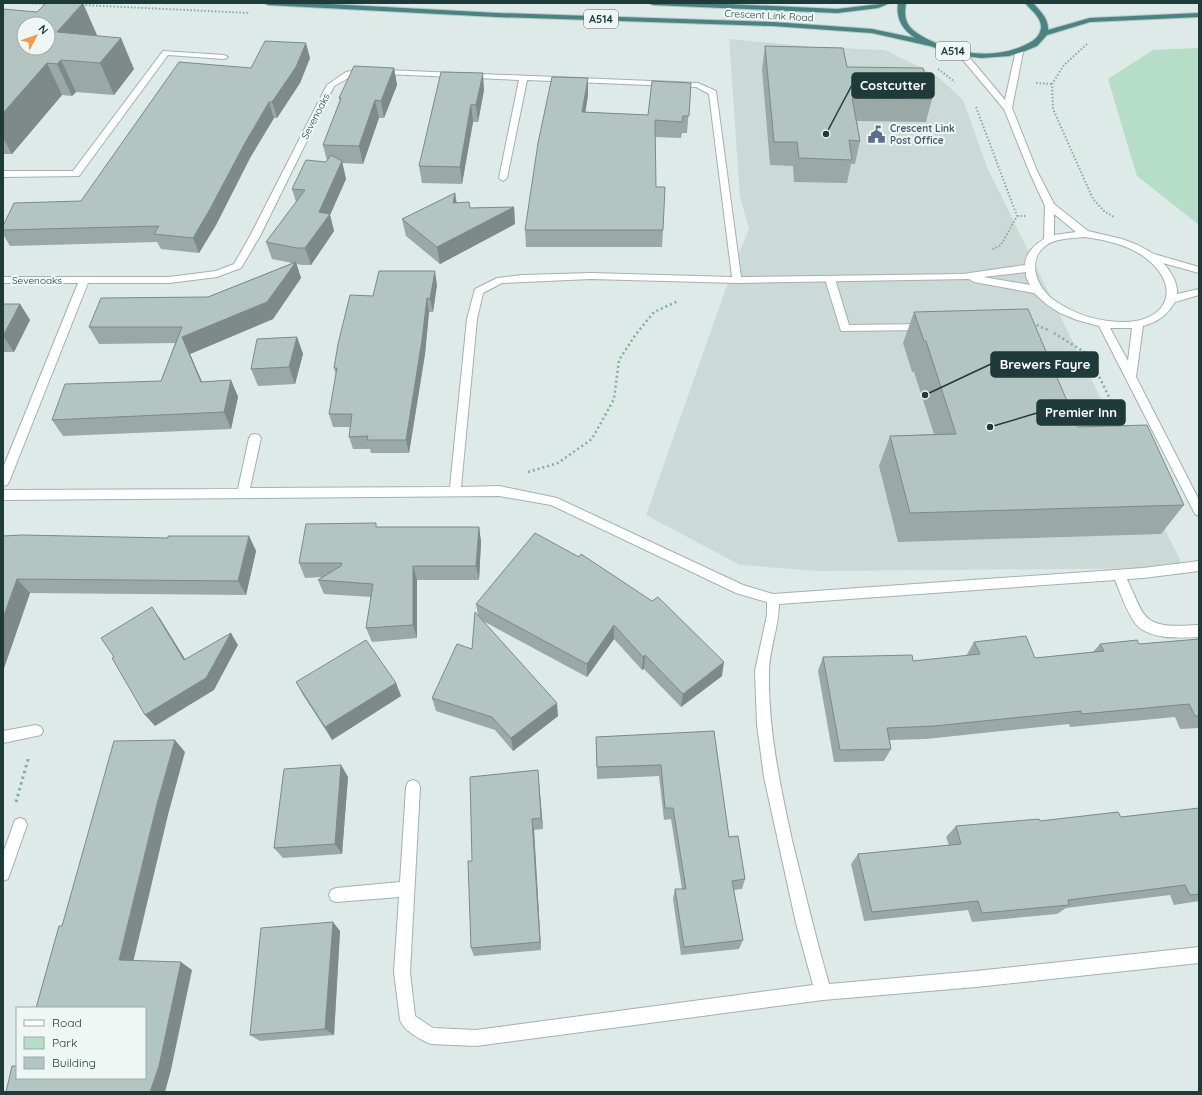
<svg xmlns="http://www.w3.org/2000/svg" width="1202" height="1095" font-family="Quicksand,sans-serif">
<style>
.built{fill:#ccdad7}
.green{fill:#b6ddc8}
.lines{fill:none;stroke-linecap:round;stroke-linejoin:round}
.service-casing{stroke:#a1b2af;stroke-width:2}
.minor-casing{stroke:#a1b2af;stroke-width:2}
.trunk-casing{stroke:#bcc4c4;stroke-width:2}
.path-far2{stroke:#7dafaa;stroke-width:2;stroke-dasharray:1.5 2;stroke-linecap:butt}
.path-far1{stroke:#7dafaa;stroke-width:2.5;stroke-dasharray:2 3;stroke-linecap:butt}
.path{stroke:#7dafaa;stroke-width:3;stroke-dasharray:2.5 3.5;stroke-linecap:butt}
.service{fill:#fff;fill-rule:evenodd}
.minor{fill:#fff;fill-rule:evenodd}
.trunk{fill:#468582;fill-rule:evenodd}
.wall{fill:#9aa9a6}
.shaded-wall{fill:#7d8a87}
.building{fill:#b3c5c1;stroke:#7d8a87;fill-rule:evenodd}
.labels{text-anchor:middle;stroke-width:4;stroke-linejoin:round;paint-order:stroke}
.far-street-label{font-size:10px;fill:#1f3b39;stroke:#eef7f4}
.far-service-label{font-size:10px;font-weight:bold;fill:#4e5e75;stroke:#eef7f4;text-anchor:start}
.shield{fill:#eef7f4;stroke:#5d7371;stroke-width:1}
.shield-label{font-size:11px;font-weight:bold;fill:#1f3b39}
.leader{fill:none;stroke:#1f3b39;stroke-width:1.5}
.callout-dot{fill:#1f3b39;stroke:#eef7f4;stroke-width:1.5}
.callout{fill:#1f3b39;stroke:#1f3b39;stroke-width:1.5}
.callout-label{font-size:13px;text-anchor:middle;font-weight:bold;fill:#fff}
</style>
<rect width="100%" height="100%" fill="#deeae7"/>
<path class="built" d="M 729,39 L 815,47 L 885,50 L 936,75 L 963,100 L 987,167 L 1184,568 L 819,571 L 740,565 L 646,515 L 733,268 L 749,229 L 740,197 Z"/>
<path class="green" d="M 1199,48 L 1199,225 L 1137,176 L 1108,79 L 1153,50 Z"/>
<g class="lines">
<defs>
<path id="service" d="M 830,276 L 835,279 L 849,325 L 925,324 L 930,327 L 925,330 L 841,331 L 825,279 Z
M 1119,570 L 1123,571 C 1147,619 1138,629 1199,625 L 1199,637 C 1179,638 1148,640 1135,623 C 1125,609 1120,591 1113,575 L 1115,571 Z"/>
<path id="minor" d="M 1016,50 L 1022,50 L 1023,52 L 1012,108 L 1037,171 L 1054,204 L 1088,231 L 1122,239 L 1138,245 L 1154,254 L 1199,267 L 1199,273 L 1163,263 C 1171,271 1178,283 1177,294 L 1199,289 L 1199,295 L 1175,302 C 1167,315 1158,322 1143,326 L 1136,377 L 1199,500 L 1199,516 L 1195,514 L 1099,326 L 1077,320 L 1060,313 L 1046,304 L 1034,293 L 974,282 L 969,279 L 737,283 L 591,279 L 502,283 L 483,293 L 477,319 L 461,487 L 499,486 L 557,498 L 743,585 L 773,594 L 1143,568 L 1199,561 L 1199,571 L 1143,578 L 779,604 C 779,627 769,649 769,672 C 768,729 780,785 792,840 C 804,888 815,936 829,984 L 976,971 L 1199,947 L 1199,963 L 976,987 L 823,1000 L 476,1046 L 431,1044 C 421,1040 404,1031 400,1020 L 394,972 L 399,897 L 336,902 L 331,900 L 329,895 L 331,890 L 336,888 L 400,882 L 406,787 L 408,782 L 413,780 L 418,782 L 420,787 L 410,972 L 415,1016 L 433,1028 L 476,1030 L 813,985 L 796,923 L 764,777 L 757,725 L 755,671 L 767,615 L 767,602 L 736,593 L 551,505 L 499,496 L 3,500 L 3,490 L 238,489 L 249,438 L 251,435 L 255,434 L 259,435 L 261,438 L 250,488 L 450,487 L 467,319 L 475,289 L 497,278 L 522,275 L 591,273 L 732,277 L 709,94 L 696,87 L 527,80 L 507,178 L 503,181 L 499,178 L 519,80 L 362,73 L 352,76 L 334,86 L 260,236 L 241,268 L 217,277 L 169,283 L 88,283 L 9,482 L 7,485 L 3,486 L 3,468 L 78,283 L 3,283 L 3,277 L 169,277 L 216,271 L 234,264 L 250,236 L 327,85 L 346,72 L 362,69 L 698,83 L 716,91 L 741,277 L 963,274 L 1025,265 C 1025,254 1035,244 1044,239 L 1045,206 L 1029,171 L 1004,109 L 957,53 L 958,51 L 964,51 L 1005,100 ZM 1054,214 L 1076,232 L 1054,235 ZM 1085,237 C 1106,240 1130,245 1147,259 C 1181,286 1169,321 1125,322 C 1100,322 1075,315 1054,300 C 1034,286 1025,254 1052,242 C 1062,238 1074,238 1085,237 ZM 1026,272 L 1026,277 L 1030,285 L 983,277 ZM 1110,328 L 1132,328 L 1128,361 Z
M 163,51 L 224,55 L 228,57 L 224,59 L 168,55 L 79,176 L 3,177 L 3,171 L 73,171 Z
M 36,725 L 41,727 L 43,731 L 41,735 L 3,743 L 3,731 Z
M 20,818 L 25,820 L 27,825 L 8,879 L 3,881 L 3,853 L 15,820 Z"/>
<path id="trunk" d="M 264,3 L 310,3 L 497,13 L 773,22 L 872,29 L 915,38 C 902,29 896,19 898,3 L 906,3 C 905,10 904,17 908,24 C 912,31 920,35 927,39 C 957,54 994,60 1025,45 C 1032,42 1040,37 1041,28 C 1042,18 1031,10 1025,3 L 1033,3 C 1040,11 1049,19 1048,30 L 1090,18 L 1199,13 L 1199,17 L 1090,22 L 1047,35 L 1037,46 L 1025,51 L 1009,56 L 981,58 L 958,55 L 930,46 L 872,33 L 773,26 L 497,17 L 268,5 Z
M 649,3 L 704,3 L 837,9 L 890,3 L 878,8 L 837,13 L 653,5 Z"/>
</defs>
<use href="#service" class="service-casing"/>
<use href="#minor" class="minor-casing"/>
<use href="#trunk" class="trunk-casing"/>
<path class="path-far2" d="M 25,3 L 49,4
M 82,5 L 250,13
M 1087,44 L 1064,65 L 1052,84 L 1053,109 L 1093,199 L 1104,211 L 1114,217
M 938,69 L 955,82
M 1036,83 L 1052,84
M 976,107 L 1017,216 L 1001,245 L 991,250
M 1017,216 L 1027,216"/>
<path class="path-far1" d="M 1032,323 L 1048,330
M 1054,333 L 1086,353 L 1095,368 L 1124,428
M 528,472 L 558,463 L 592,439 L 614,399 L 619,360 L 636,334 L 654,312 L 678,301"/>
<path class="path" d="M 16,802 L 29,756"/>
<use href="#service" class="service"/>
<use href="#minor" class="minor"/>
<use href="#trunk" class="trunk"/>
</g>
<path class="wall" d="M 3,9 L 97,35 L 96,35 L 134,69 L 114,95 L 76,92 L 72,96 L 62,95 L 12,154 L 3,154 Z
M 765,46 L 847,67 L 932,99 L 926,122 L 857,121 L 860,141 L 855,164 L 851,164 L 847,183 L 794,182 L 793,166 L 770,165 L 762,69 Z
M 310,58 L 300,83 L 277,118 L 274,118 L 250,158 L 216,225 L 199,253 L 161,249 L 157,242 L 10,246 L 3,234 L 3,226 L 81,201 L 251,68 Z
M 394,68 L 397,85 L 384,118 L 379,118 L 363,164 L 342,163 L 346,179 L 330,215 L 334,231 L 311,265 L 303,265 L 296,264 L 301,278 L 273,319 L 190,354 L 202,382 L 231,380 L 238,397 L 231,429 L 63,436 L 52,420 L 161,381 L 175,343 L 99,344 L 89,327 L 208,297 L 292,263 L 272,259 L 266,242 L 296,202 L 292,189 L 327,161 L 323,145 L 340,101 L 339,98 Z
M 691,83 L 687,133 L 682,133 L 681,138 L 655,137 L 656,187 L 663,230 L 662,247 L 526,247 L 525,230 L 588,95 L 585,112 L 648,115 Z
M 484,90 L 478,122 L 473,122 L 462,184 L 422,183 L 419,166 Z
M 455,193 L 457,203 L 470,208 L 514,207 L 515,224 L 440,264 L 406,236 L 402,219 Z
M 437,285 L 433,312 L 429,312 L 425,354 L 409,453 L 371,453 L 370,449 L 353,449 L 349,437 L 350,427 L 333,427 L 329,414 L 336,375 L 334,368 L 373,296 Z
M 3,304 L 20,304 L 30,320 L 14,352 L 3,352 Z
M 914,312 L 1078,427 L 1184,505 L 1161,534 L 898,542 L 879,466 L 890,436 L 934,434 L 914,372 L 912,372 L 903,343 Z
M 297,337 L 303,354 L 295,384 L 258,386 L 251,369 Z
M 378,527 L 479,527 L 481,542 L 479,580 L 417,580 L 417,638 L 372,642 L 366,628 L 371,597 L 324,594 L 318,580 L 322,577 L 305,578 L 299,563 Z
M 535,533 L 722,676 L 681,707 L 644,669 L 642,670 L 614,639 L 587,677 L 483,621 L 558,716 L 513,751 L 495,730 L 436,711 L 432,698 L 472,649 L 478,615 L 476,604 Z
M 3,536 L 168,538 L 249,536 L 256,551 L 246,595 L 30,593 L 3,671 Z
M 1199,639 L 1199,728 L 1180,729 L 1175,717 L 1070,727 L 1069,724 L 926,739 L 890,740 L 891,749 L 884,761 L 834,762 L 818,671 L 823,657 L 913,661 L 966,656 L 974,642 L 1035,658 L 1093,652 L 1100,644 L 1139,644 Z
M 296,682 L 396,683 L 401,696 L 332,740 L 303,695 Z
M 714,731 L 729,837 L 745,879 L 742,889 L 734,890 L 743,940 L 739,949 L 681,955 L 673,899 L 675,889 L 682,889 L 671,819 L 664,820 L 659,776 L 597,779 L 596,737 Z
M 341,765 L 348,777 L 342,854 L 283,858 L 274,848 Z
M 539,782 L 543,829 L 534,830 L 541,950 L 474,956 L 471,948 L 472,861 Z
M 1199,808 L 1199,901 L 1174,905 L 1170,895 L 1066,908 L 1057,914 L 972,922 L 968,910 L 864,921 L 851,864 L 858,854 L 949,845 L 946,837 L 956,826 L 1121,817 Z
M 340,931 L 334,1035 L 260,1041 L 250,1035 Z"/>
<path class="shaded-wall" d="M 83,3 L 97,35 L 74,61 L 57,32 Z
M 121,38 L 134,69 L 114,95 L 100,63 Z
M 306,43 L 310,58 L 300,83 L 277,118 L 272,102 Z
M 61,60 L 76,92 L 72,96 L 57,64 Z
M 47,63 L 62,95 L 12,154 L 3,138 L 3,113 Z
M 394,68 L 397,85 L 384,118 L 381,101 Z
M 483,73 L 484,90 L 478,122 L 476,105 Z
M 588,78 L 588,95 L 583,128 L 582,112 Z
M 375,100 L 379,118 L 363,164 L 359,146 Z
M 269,102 L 274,118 L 250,158 L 216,225 L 199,253 L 193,238 L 245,143 Z
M 471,104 L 473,122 L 462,184 L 460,167 Z
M 342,161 L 346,179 L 330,215 L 334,231 L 311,265 L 305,248 L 319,212 Z
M 455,193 L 457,210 L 453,203 Z
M 514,207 L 515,224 L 440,264 L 437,247 Z
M 296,262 L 301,278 L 273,319 L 190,354 L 209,398 L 201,382 L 182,337 Z
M 435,271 L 437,285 L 433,312 L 430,299 Z
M 427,298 L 429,312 L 425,354 L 409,453 L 406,440 Z
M 20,304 L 30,320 L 14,352 L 3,336 Z
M 297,337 L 303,354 L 295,384 L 289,367 Z
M 231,380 L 238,397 L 231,429 L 224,412 Z
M 479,527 L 481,542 L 479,580 L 476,566 Z
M 249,536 L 256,551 L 246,595 L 238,581 Z
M 413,566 L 417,580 L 417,638 L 413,625 Z
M 17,579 L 30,593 L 3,671 L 3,618 Z
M 152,607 L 161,620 L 193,672 L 184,660 Z
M 614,625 L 614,639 L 587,677 L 587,664 Z
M 231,633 L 238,645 L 214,690 L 155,726 L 145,715 Z
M 645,655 L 644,669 L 642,670 L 643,657 Z
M 724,662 L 722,676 L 681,707 L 683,694 Z
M 396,683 L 401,696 L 332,740 L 325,727 Z
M 557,703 L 558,716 L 513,751 L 511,738 Z
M 175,740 L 185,752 L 168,815 L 132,967 L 119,960 L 157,804 Z
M 341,765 L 348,777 L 342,854 L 335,844 Z
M 538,770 L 539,782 L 543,829 L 541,818 Z
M 532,819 L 534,830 L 541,950 L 540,942 Z
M 333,922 L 340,931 L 334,1035 L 325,1029 Z
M 181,962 L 192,970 L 171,1070 L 165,1092 L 150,1092 Z"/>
<path class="building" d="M 46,3 L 83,3 L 57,32 L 121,38 L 100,63 L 61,60 L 57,64 L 47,63 L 3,113 L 3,9 L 37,12 ZM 24,24 L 48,24 L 48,48 L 24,48 Z
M 265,41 L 306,43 L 296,67 L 272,102 L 269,102 L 245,143 L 210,209 L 193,238 L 154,234 L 159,226 L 3,230 L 3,226 L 14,203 L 81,201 L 179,62 L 251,68 Z
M 765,46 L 843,48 L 847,67 L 923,68 L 932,99 L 852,98 L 860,141 L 849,140 L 852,160 L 799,158 L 797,142 L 774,142 Z
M 354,66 L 394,68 L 381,101 L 375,100 L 359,146 L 323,145 L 341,98 L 339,98 Z
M 441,72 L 483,73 L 476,105 L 471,104 L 460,167 L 419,166 Z
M 552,77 L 588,78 L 582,112 L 648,115 L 652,81 L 691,83 L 689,116 L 683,116 L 682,122 L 655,120 L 656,187 L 665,187 L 663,230 L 525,230 L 538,143 Z
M 331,155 L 342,161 L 319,212 L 330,214 L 305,248 L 297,248 L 266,242 L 305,190 L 292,189 L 306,160 L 326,162 Z
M 455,193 L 453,203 L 469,202 L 470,208 L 514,207 L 437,247 L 402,219 Z
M 296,262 L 267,302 L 182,337 L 201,382 L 231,380 L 224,412 L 52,420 L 65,384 L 161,381 L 182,327 L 89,327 L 101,298 L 208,297 Z
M 379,271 L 435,271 L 430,299 L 427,298 L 422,340 L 406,440 L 367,440 L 368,436 L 349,437 L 352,414 L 329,414 L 337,368 L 334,368 L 338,344 L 350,295 L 373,296 Z
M 3,304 L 20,304 L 3,336 Z
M 1028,309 L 1078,427 L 1147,425 L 1184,505 L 910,513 L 890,436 L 956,434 L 926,341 L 924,341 L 914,312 Z
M 297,337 L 289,367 L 251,369 L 257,339 Z
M 376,523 L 376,527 L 479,527 L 476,566 L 413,566 L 413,625 L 366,628 L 373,584 L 318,580 L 341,566 L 342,563 L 299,563 L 306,524 Z
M 535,533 L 579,557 L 581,554 L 652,601 L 658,597 L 724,662 L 683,694 L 645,655 L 643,657 L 614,625 L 587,664 L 476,604 Z
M 22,535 L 168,538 L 168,536 L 249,536 L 238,581 L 17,579 L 3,618 L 3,536 Z
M 152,607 L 184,660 L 231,633 L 206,678 L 145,715 L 112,658 L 114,657 L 101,638 Z
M 475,612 L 557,703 L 511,738 L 492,717 L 432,698 L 457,644 L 472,649 Z
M 1026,636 L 1035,658 L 1104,651 L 1100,644 L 1137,640 L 1139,644 L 1199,639 L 1199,716 L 1195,716 L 1189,704 L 1082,714 L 1081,711 L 934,726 L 887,728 L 891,749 L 840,750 L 823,657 L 912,655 L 913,661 L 980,654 L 974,642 Z
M 366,640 L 396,683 L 325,727 L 296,682 Z
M 714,731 L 729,837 L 738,836 L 745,879 L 732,881 L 743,940 L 684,947 L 675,889 L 686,889 L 673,808 L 665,808 L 661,765 L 597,767 L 596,737 Z
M 175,740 L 157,804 L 119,960 L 181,962 L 159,1066 L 150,1092 L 6,1092 L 12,1066 L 17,1066 L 17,1078 L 145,1078 L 145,1008 L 36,1008 L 59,926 L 62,926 L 114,741 Z
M 341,765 L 335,844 L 274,848 L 284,769 Z
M 538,770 L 541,818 L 532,819 L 540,942 L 471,948 L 468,861 L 472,861 L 470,777 Z
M 1199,808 L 1199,894 L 1190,895 L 1185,885 L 1068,900 L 1069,905 L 982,913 L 978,901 L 872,912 L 858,854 L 961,844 L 956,826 L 1039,819 L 1040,821 L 1118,812 L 1121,817 Z
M 333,922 L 325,1029 L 250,1035 L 261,928 Z"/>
<defs>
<symbol id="civic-bare" viewBox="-9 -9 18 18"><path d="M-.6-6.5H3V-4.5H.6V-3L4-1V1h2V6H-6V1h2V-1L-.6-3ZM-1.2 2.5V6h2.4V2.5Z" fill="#5c6f8a" stroke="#eef7f4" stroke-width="2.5" paint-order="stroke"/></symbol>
</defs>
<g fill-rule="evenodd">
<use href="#civic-bare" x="864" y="122" width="25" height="25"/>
</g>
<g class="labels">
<g class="far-street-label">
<text transform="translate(769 15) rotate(3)" y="4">Crescent Link Road</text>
<text transform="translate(315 116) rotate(-63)" y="4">Sevenoaks</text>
<text x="37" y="284">Sevenoaks</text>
</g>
<g class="far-service-label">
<text x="890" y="132">Crescent Link<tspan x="890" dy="12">Post Office</tspan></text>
</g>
<g class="shield">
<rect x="584" y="10" width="34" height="18" rx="3"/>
<rect x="936" y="42" width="34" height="18" rx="3"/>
</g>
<g class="shield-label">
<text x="601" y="23">A514</text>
<text x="953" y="55">A514</text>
</g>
</g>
<path class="leader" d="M826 134L852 85M925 395L991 364M990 427L1037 413"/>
<g class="callout-dot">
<circle cx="826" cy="134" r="4"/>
<circle cx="925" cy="395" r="4"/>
<circle cx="990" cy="427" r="4"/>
</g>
<g class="callout">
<rect x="852" y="73" width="82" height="25" rx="4"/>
<rect x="991" y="352" width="107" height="25" rx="4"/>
<rect x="1037" y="400" width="88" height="25" rx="4"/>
</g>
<g class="callout-label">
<text x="893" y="90">Costcutter</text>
<text x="1045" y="369">Brewers Fayre</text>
<text x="1081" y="417">Premier Inn</text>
</g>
<rect width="1202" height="1095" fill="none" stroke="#1f3b39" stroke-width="8"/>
<rect x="16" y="1007" width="130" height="72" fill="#eef7f4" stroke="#9baca9"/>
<rect x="24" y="1020" width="20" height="6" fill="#ffffff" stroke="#9baca9"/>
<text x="52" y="1027" font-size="12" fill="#1f3b39">Road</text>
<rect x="24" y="1037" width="20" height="12" fill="#b6ddc8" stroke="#9baca9"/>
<text x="52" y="1047" font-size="12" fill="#1f3b39">Park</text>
<rect x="24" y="1057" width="20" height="12" fill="#b3c5c1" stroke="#9baca9"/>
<text x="52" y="1067" font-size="12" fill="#1f3b39">Building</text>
<g transform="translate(36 36) rotate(49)"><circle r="19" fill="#eef7f4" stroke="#9baca9"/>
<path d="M0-3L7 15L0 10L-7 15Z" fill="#f79a4f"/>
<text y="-6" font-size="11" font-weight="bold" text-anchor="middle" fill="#1f3b39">N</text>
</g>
</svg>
